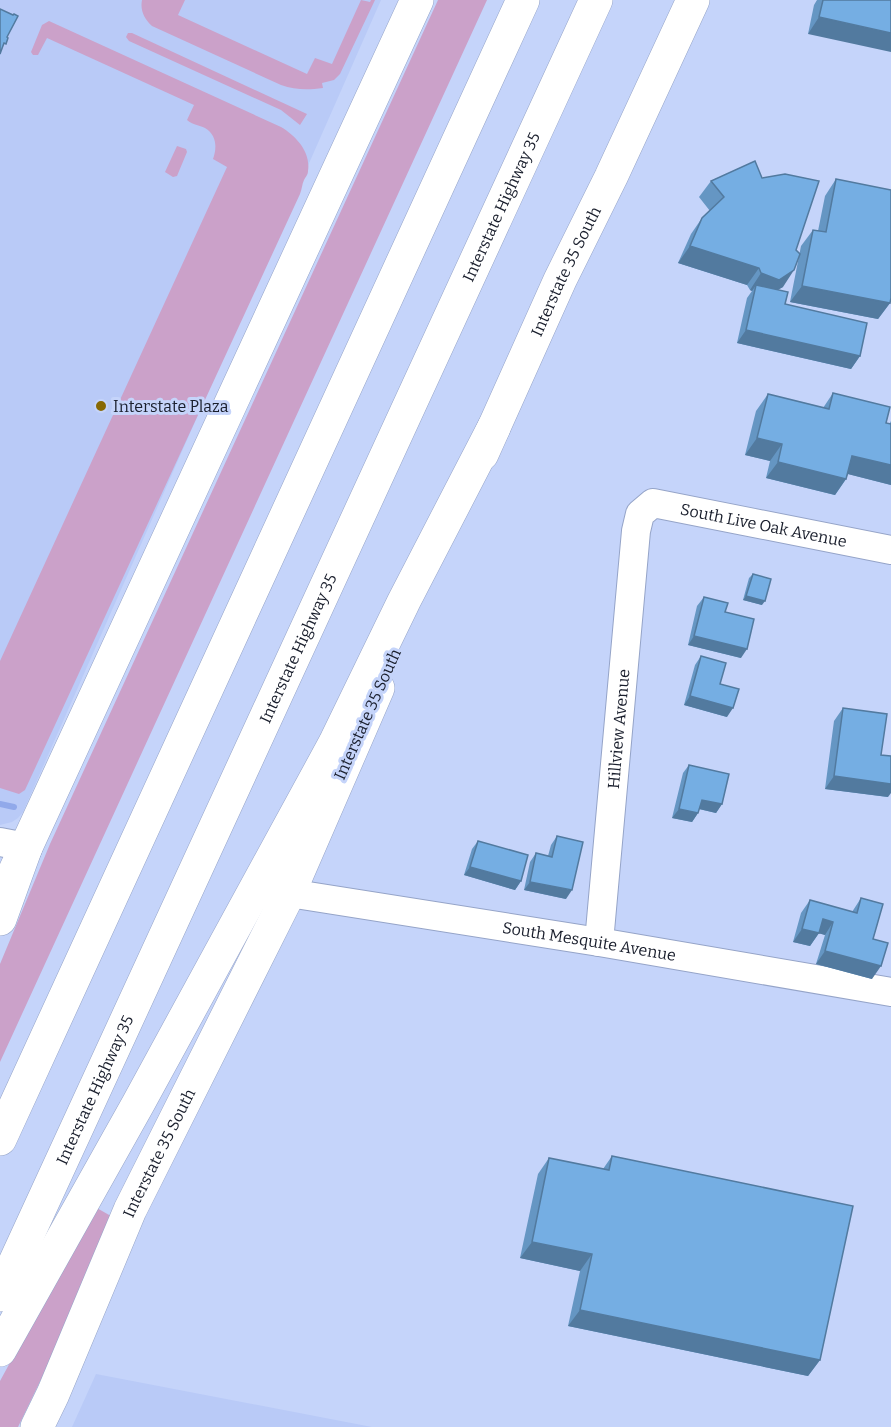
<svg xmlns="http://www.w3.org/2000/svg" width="891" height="1427" font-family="Bitter,serif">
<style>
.built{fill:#b9caf7}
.green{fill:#cba1c9}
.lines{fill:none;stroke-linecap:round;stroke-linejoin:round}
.stream{stroke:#91a9ea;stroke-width:6}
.minor-casing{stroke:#95a4c8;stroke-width:30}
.major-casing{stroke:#95a4c8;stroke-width:34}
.highway-casing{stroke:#95a4c8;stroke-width:34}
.minor{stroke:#fff;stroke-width:28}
.major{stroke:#fff;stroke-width:33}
.highway{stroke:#fff;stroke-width:33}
.wall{fill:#6596c3}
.shaded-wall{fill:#527a9f}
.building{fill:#75aee3;stroke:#527a9f;stroke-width:1.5}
.poi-dot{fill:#876804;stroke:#c5d4fa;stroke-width:2}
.labels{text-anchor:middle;stroke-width:6;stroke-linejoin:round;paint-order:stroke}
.street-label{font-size:16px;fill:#191e2c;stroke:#c5d4fa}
.poi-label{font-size:16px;fill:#191e2c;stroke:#c5d4fa;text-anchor:start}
</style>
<rect width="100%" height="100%" fill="#c5d4fa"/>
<path class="built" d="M 0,0 L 381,0 L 23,812 L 18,818 L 12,822 L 0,825 Z
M 96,1374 L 372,1427 L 72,1427 Z"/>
<path class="green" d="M 142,0 L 185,0 L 178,15 L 307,74 L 315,58 L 332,64 L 361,0 L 370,2 L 371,0 L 375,0 L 340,74 L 334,80 L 322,83 L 323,88 C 308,90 295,90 281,85 L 152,26 C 144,19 140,10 142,0 Z
M 438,0 L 487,0 L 0,1062 L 0,964 L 50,844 Z
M 49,21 L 281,127 C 296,136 311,152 308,171 C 308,175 306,176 304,180 C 302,184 302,189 300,194 L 25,790 L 19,794 L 0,788 L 0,661 L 227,167 L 213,159 C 217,148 217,135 205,128 C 199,125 193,125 187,120 L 194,105 L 47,38 L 38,55 L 33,55 L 31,52 L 42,25 Z
M 128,33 L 132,33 L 307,114 L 300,125 L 281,110 L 129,41 L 126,37 Z
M 177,146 L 186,149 L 187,152 L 177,176 L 173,177 L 165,172 Z
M 95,1207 L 118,1220 L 18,1427 L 0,1427 L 0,1381 Z"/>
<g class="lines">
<path class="stream" d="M 0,804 L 14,807"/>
<defs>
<g id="minor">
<path d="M 0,842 L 26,847"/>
<path id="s1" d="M 289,893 L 599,942 L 891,992"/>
<path id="s2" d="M 599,942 L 636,531 L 640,514 L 653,503 L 891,550"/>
</g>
<g id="major">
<path id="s3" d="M 482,454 L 560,280 L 611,177 L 693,0"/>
<path d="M 14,873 L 417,0"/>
<path id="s4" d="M 37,1427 L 53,1394 L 130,1210 L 289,893 L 378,688"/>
</g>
<g id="highway">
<path d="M 0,919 L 26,847"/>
<path d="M 0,1139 L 523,0"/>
<path id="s5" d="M 0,1295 L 596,0"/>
<path d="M 0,1350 L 138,1104 L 335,743 L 404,601 L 494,427"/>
</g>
</defs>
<use href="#minor" class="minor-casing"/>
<use href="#major" class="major-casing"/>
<use href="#highway" class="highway-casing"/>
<use href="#minor" class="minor"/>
<use href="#major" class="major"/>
<use href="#highway" class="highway"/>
</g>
<path class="wall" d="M 817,0 L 891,0 L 808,34 L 814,5 Z
M 755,161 L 783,287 L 777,290 L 785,304 L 860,356 L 851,369 L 737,343 L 747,298 L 752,291 L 750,290 L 747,285 L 678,263 L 691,234 L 702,218 L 710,211 L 699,197 L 711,181 Z
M 836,179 L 890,303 L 878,319 L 790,302 L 801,246 L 813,230 L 818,231 L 825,196 Z
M 833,393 L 886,423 L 890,423 L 891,421 L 891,485 L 848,474 L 846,479 L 835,495 L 766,478 L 770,461 L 745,455 L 756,411 L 768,394 L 823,408 Z
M 753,574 L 762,605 L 743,600 L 749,578 Z
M 704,597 L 725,612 L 741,658 L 688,645 L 697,606 Z
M 701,656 L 720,684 L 727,717 L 684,705 L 695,665 Z
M 843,708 L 881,755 L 888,797 L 825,789 L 834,721 Z
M 689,765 L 722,804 L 716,813 L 699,809 L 698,813 L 692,822 L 672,818 L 683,773 Z
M 557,836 L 566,899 L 524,890 L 530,862 L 536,853 L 548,856 L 551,845 Z
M 478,841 L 521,881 L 515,890 L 464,875 L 472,849 Z
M 861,898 L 873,939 L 872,979 L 816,964 L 825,935 L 819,933 L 810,946 L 793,942 L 801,913 L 810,900 L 852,912 Z
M 612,1156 L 820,1360 L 808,1376 L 568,1326 L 580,1271 L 520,1258 L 538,1174 L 549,1158 L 603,1169 Z"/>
<path class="shaded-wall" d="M 819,17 L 891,33 L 891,52 L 808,34 Z
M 690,246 L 759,268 L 747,285 L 678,263 Z
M 794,270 L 783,287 L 767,296 L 756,285 L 752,291 L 750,290 L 761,273 Z
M 802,286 L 890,303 L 878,319 L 790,302 Z
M 746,330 L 860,356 L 851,369 L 737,343 Z
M 757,438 L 782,444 L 770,461 L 745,455 Z
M 852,456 L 891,465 L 891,485 L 840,472 Z
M 778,462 L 846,479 L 835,495 L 766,478 Z
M 746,596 L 765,601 L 762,605 L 743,600 Z
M 694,636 L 747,649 L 741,658 L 688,645 Z
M 690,696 L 733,708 L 727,717 L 684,705 Z
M 834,776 L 891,784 L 891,793 L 888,797 L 825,789 Z
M 702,800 L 722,804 L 716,813 L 695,808 Z
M 679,809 L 698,813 L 692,822 L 672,818 Z
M 470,867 L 521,881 L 515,890 L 464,875 Z
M 530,882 L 572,890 L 566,899 L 524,890 Z
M 823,919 L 833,922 L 825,935 L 814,932 Z
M 802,929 L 819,933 L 810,946 L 793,942 Z
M 825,951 L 881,966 L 872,979 L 816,964 Z
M 532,1242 L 592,1254 L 580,1271 L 520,1258 Z
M 580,1310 L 820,1360 L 808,1376 L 568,1326 Z"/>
<path class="building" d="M 823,0 L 891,0 L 891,33 L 819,17 Z
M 0,9 L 13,15 L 14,14 L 18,16 L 7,37 L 8,38 L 6,44 L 4,43 L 0,54 Z
M 755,161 L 762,178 L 785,174 L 819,181 L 796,250 L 800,254 L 794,270 L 779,280 L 761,273 L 759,268 L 690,246 L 702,218 L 724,197 L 711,181 Z
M 836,179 L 891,190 L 891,298 L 890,303 L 802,286 L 813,230 L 826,232 Z
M 756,285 L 788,292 L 785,304 L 867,323 L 860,356 L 746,330 Z
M 833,393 L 890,407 L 886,423 L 891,424 L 891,465 L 852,456 L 846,479 L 778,462 L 782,444 L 757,438 L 768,394 L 829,409 Z
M 753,574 L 771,579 L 765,601 L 746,596 Z
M 704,597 L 728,603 L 725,612 L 754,619 L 747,649 L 694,636 Z
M 701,656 L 726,663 L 720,684 L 739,689 L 733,708 L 690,696 Z
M 843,708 L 887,714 L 881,755 L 891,756 L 891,784 L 834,776 Z
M 689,765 L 729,774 L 722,804 L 702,800 L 698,813 L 679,809 Z
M 557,836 L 583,842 L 572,890 L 530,882 L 536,853 L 552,857 Z
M 478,841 L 528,855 L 521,881 L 470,867 Z
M 861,898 L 883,904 L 873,939 L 888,943 L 881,966 L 825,951 L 833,922 L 823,919 L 819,933 L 802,929 L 810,900 L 857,913 Z
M 612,1156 L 853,1206 L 820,1360 L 580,1310 L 592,1254 L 532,1242 L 549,1158 L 609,1170 Z"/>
<circle class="poi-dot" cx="101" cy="406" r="6"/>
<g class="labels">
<g class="street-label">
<text dy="6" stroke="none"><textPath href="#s5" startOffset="1198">Interstate Highway 35</textPath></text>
<text dy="6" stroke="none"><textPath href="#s3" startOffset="201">Interstate 35 South</textPath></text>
<text dy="6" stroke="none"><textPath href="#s2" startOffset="560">South Live Oak Avenue</textPath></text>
<text dy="6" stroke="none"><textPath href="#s5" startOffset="712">Interstate Highway 35</textPath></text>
<text transform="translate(367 714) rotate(-66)" y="6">Interstate 35 South</text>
<text dy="6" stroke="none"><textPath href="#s2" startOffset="214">Hillview Avenue</textPath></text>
<text dy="6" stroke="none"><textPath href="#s1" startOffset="304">South Mesquite Avenue</textPath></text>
<text dy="6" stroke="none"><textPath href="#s5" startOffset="226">Interstate Highway 35</textPath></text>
<text dy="6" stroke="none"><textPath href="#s4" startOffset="300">Interstate 35 South</textPath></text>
</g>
<g class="poi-label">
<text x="113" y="412">Interstate Plaza</text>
</g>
</g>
</svg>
